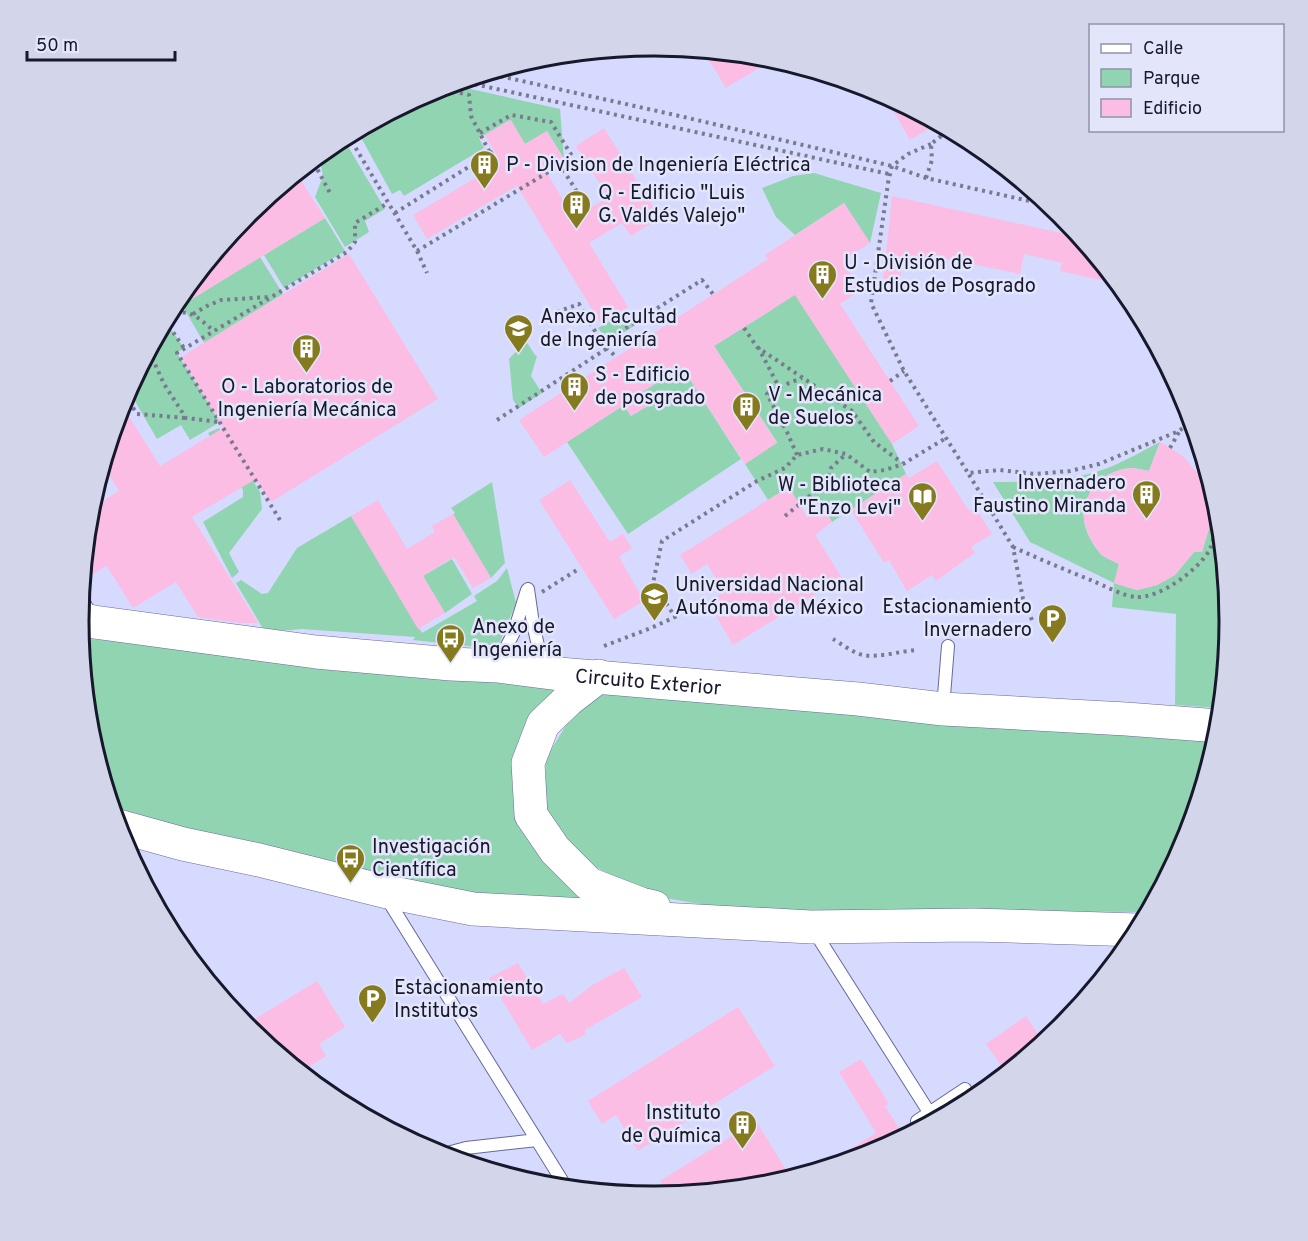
<svg xmlns="http://www.w3.org/2000/svg" width="1308" height="1241" font-family="Overpass,sans-serif">
<style>
.built{fill:#d6dafe}
.green{fill:#91d4b1}
.building{fill:#fcbde4}
.lines{fill:none;stroke-linecap:round;stroke-linejoin:round}
.lane-casing{stroke:#676998;stroke-width:14}
.secondary-casing{stroke:#676998;stroke-width:34}
.path{stroke:#787a8e;stroke-width:4;stroke-dasharray:3 4.5;stroke-linecap:butt}
.lane{stroke:#fff;stroke-width:12}
.secondary{stroke:#fff;stroke-width:33}
.labels{text-anchor:middle;stroke-width:5;stroke-linejoin:round;paint-order:stroke}
.poi-label{font-size:20px;fill:#17182b;stroke:#e3e6fb;text-anchor:start}
.street-label{font-size:20px;fill:#17182b;stroke:#e3e6fb}
.rim{fill:none;stroke:#17182b;stroke-width:3}
</style>
<rect width="100%" height="100%" fill="#e3e6fb"/>
<path class="built" d="M80 620a574 574 0 1 1 1148 0a574 574 0 1 1-1148 0Z"/>
<path class="green" d="M 448,84 L 560,109 L 564,159 L 547,131 L 525,144 L 510,120 L 479,138 L 484,148 L 404,196 L 400,190 L 392,194 L 357,130 L 434,89 Z
M 346,143 L 385,209 L 365,221 L 369,232 L 345,247 L 315,197 L 323,176 L 321,165 Z
M 814,173 L 881,193 L 870,243 L 844,203 L 795,235 L 776,217 L 762,188 L 793,176 Z
M 325,218 L 345,251 L 284,288 L 264,255 Z
M 260,257 L 283,294 L 204,343 L 182,305 Z
M 785,279 L 892,444 L 906,474 L 832,522 L 823,507 L 797,501 L 789,487 L 768,500 L 745,464 L 777,442 L 714,346 L 773,309 L 766,292 Z
M 626,312 L 637,324 L 609,342 L 598,328 Z
M 166,322 L 184,348 L 177,353 L 220,422 L 190,440 L 181,425 L 157,439 L 128,389 L 164,323 Z
M 526,341 L 535,355 L 537,356 L 531,376 L 542,393 L 519,408 L 513,400 L 509,359 Z
M 682,367 L 741,459 L 628,534 L 567,442 L 624,405 L 631,416 L 647,406 L 639,394 Z
M 219,428 L 260,492 L 262,509 L 229,553 L 239,572 L 232,578 L 203,522 L 243,497 L 243,490 L 208,433 Z
M 1160,442 L 1149,471 C 1143,470 1137,468 1131,468 C 1099,470 1075,501 1087,532 C 1090,539 1096,550 1102,555 C 1107,559 1114,561 1119,564 L 1114,583 L 1137,590 L 1157,585 L 1175,575 L 1194,552 L 1202,552 L 1210,525 L 1208,501 L 1198,474 L 1206,468 L 1219,509 L 1229,621 L 1221,708 L 1175,705 L 1176,614 L 1112,607 L 1114,583 L 1030,542 L 993,482 C 1030,482 1069,482 1105,469 C 1124,462 1142,451 1160,442 Z
M 492,482 L 505,563 L 491,578 L 453,514 L 455,513 L 451,508 Z
M 351,516 L 422,633 L 477,601 L 474,596 L 497,581 L 507,568 L 516,603 L 497,649 L 413,640 L 415,637 L 302,629 L 265,632 L 236,583 L 241,580 L 262,594 L 268,593 L 297,548 Z
M 452,559 L 472,594 L 445,613 L 423,576 Z
M 80,638 L 564,684 L 520,739 L 512,787 L 528,836 L 590,902 L 461,892 L 247,846 L 112,807 L 89,732 Z
M 606,690 L 1217,736 L 1186,841 L 1148,912 L 787,910 L 717,907 L 654,896 L 581,860 L 545,811 L 546,758 L 568,722 Z"/>
<path class="building" d="M 703,50 L 767,56 L 774,59 L 726,88 Z
M 883,93 L 917,112 L 938,123 L 910,140 Z
M 511,120 L 525,144 L 547,131 L 564,159 L 545,170 L 574,218 L 608,197 L 576,146 L 604,128 L 660,218 L 631,236 L 622,223 L 589,243 L 628,307 L 601,324 L 517,186 L 427,239 L 413,215 L 501,163 L 485,135 Z
M 300,179 L 325,218 L 169,313 L 176,300 L 247,213 L 256,206 Z
M 892,196 L 1080,237 L 1119,284 L 1060,271 L 1062,263 L 1024,254 L 1020,274 L 938,257 L 935,272 L 903,265 L 897,292 L 882,292 Z
M 844,203 L 870,243 L 842,261 L 861,290 L 840,304 L 919,426 L 892,444 L 795,295 L 714,346 L 777,443 L 745,464 L 682,367 L 639,394 L 648,406 L 631,416 L 624,405 L 544,457 L 519,420 L 768,259 L 765,255 Z
M 349,254 L 438,399 L 271,502 L 256,479 L 192,517 L 258,623 L 239,623 L 198,617 L 176,582 L 133,608 L 107,566 L 82,580 L 85,555 L 97,549 L 87,533 L 90,509 L 119,491 L 103,464 L 121,404 L 160,466 L 223,428 L 181,357 Z
M 1160,442 L 1183,456 L 1198,474 L 1208,501 L 1210,525 L 1202,552 L 1194,552 L 1175,575 L 1157,585 L 1137,590 L 1114,583 L 1119,564 L 1101,555 L 1090,538 L 1085,525 L 1083,514 L 1085,502 L 1090,492 L 1107,475 L 1120,470 L 1133,468 L 1149,471 Z
M 937,461 L 969,511 L 975,507 L 992,534 L 971,547 L 975,553 L 936,581 L 932,575 L 907,591 L 889,560 L 884,563 L 851,510 L 906,474 L 909,478 Z
M 570,480 L 610,542 L 623,534 L 632,548 L 619,557 L 644,601 L 614,619 L 539,500 Z
M 789,487 L 807,517 L 823,507 L 832,522 L 815,535 L 842,578 L 733,645 L 708,602 L 724,592 L 707,564 L 692,574 L 680,555 Z
M 378,500 L 407,549 L 435,532 L 432,526 L 453,514 L 491,578 L 473,588 L 454,557 L 423,576 L 445,613 L 418,629 L 351,516 Z
M 518,963 L 543,1004 L 563,994 L 569,1003 L 594,984 L 624,968 L 642,997 L 585,1030 L 585,1035 L 567,1043 L 560,1034 L 532,1050 L 489,978 Z
M 317,981 L 345,1027 L 319,1044 L 326,1056 L 301,1072 L 245,1025 Z
M 738,1007 L 775,1066 L 638,1151 L 616,1115 L 602,1124 L 588,1101 Z
M 1026,1016 L 1043,1042 L 1006,1073 L 986,1044 Z
M 861,1059 L 889,1104 L 885,1106 L 904,1136 L 874,1152 L 837,1164 L 834,1159 L 876,1133 L 839,1072 Z
M 756,1121 L 791,1178 L 766,1185 L 669,1195 L 660,1181 Z"/>
<g class="lines">
<defs>
<path id="lane" d="M 528,589 L 533,624 L 540,654 L 552,666
M 81,596 L 91,616
M 498,663 L 514,632 L 527,590
M 943,708 L 948,646
M 386,897 L 566,1187
M 814,931 L 934,1120
M 921,1127 L 917,1121 L 965,1089 L 972,1100
M 452,1158 L 451,1152 L 466,1148 L 537,1140"/>
<g id="secondary">
<path id="s1" d="M 79,619 L 94,622 L 316,652 L 451,664 L 497,666 L 559,674 L 858,699 L 943,709 L 1126,719 L 1219,726"/>
<path d="M 599,676 L 568,700 L 543,724 L 528,763 L 531,815 L 555,850 L 589,884 L 641,904 L 654,907"/>
<path d="M 118,826 L 183,844 L 259,860 L 383,891 L 473,909 L 811,927 L 973,925 L 1138,930"/>
</g>
</defs>
<use href="#lane" class="lane-casing"/>
<use href="#secondary" class="secondary-casing"/>
<path class="path" d="M 486,73 L 684,117 L 892,166 L 926,178 L 1052,206
M 460,81 L 889,174
M 438,88 L 469,95 L 471,116 L 490,153
M 480,133 L 511,115 L 551,122 L 572,156 L 560,165
M 348,135 L 417,251 L 427,273
M 931,144 L 908,154 L 892,166 L 888,183 L 871,303 L 904,371 L 968,473
M 314,163 L 331,195
M 299,174 L 348,136
M 926,178 L 932,160 L 931,144 L 950,129
M 284,183 L 299,174 L 298,173
M 395,213 L 494,151
M 417,251 L 560,165 L 588,209
M 557,312 L 579,304 L 602,343 L 616,357
M 193,314 L 207,306 L 221,300 L 270,297
M 168,315 C 191,308 197,317 214,331
M 164,323 L 166,322 L 184,348
M 744,328 L 757,347 L 852,411 L 874,442 L 902,463
M 758,347 L 779,387
M 149,351 L 164,384 L 186,418 L 219,422
M 890,381 L 904,371
M 125,395 L 137,414 L 186,418
M 497,420 L 606,349 L 602,343 L 702,280 L 713,294
M 1170,448 L 1179,432
M 797,455 L 787,432 L 767,394 L 779,387 L 802,378
M 1204,462 L 1206,467
M 785,516 L 827,482 L 831,468 L 846,454
M 280,520 L 177,353 L 347,252 L 355,242 L 355,223 L 388,203
M 1013,547 C 1039,559 1066,570 1093,581 C 1105,586 1123,596 1136,597 C 1159,599 1200,569 1210,549 C 1215,537 1217,521 1218,509
M 542,592 L 577,570
M 1032,620 L 1023,599 L 1013,547 L 968,473 L 1000,470 L 1035,474 L 1070,471 L 1099,464 L 1179,431 L 1192,421
M 833,639 C 840,643 855,654 863,655 C 879,658 900,651 917,650
M 604,646 L 651,628 L 675,617 L 653,583 L 662,541 L 757,481 L 785,468 L 797,455 L 823,449 L 846,454 L 870,472 L 885,470 L 903,464 L 946,438"/>
<use href="#lane" class="lane"/>
<use href="#secondary" class="secondary"/>
</g>
<defs>
<symbol id="building-pin" viewBox="-11 -11 22 30"><path d="M0 17L-7.5 6A9.5 9.5 0 1 1 7.5 6Z" fill="#867a1f" stroke="#e3e6fb"/><path d="M-4-6H4V6H1V3H-1V6H-4ZM-2.5-4.3h1.7v1.8h-1.7ZM.8-4.3h1.7v1.8H.8ZM-2.5-1h1.7V.8h-1.7ZM.8-1h1.7V.8H.8Z" fill="#fff"/></symbol>
<symbol id="university-pin" viewBox="-11 -11 22 30"><path d="M0 17L-7.5 6A9.5 9.5 0 1 1 7.5 6Z" fill="#867a1f" stroke="#e3e6fb"/><path d="M0-5L7-2L0 1L-7-2ZM-4 1L0 2.5L4 1V4Q0 6-4 4Z" fill="#fff"/></symbol>
<symbol id="library-pin" viewBox="-11 -11 22 30"><path d="M0 17L-7.5 6A9.5 9.5 0 1 1 7.5 6Z" fill="#867a1f" stroke="#e3e6fb"/><path d="M-6-4Q-3-5.5-.7-3.5V5Q-3 3-6 4ZM6-4Q3-5.5 .7-3.5V5Q3 3 6 4Z" fill="#fff"/></symbol>
<symbol id="parking-pin" viewBox="-11 -11 22 30"><path d="M0 17L-7.5 6A9.5 9.5 0 1 1 7.5 6Z" fill="#867a1f" stroke="#e3e6fb"/><path d="M-3.5-5.5H1a3.5 3.5 0 0 1 0 7H-1V5.5H-3.5ZM-1-3.4V-.6H.8a1.4 1.4 0 0 0 0-2.8Z" fill="#fff"/></symbol>
<symbol id="bus-pin" viewBox="-11 -11 22 30"><path d="M0 17L-7.5 6A9.5 9.5 0 1 1 7.5 6Z" fill="#867a1f" stroke="#e3e6fb"/><path d="M-5-6H5V4H4V6H2V4H-2V6H-4V4H-5ZM-3.5-4V0h7V-4ZM-3.5 1.2v1.5H-2V1.2ZM2 1.2v1.5H3.5V1.2Z" fill="#fff"/></symbol>
</defs>
<g fill-rule="evenodd">
<use href="#building-pin" x="468" y="148" width="33" height="45"/>
<use href="#building-pin" x="560" y="188" width="33" height="45"/>
<use href="#building-pin" x="806" y="258" width="33" height="45"/>
<use href="#university-pin" x="502" y="312" width="33" height="45"/>
<use href="#building-pin" x="290" y="332" width="33" height="45"/>
<use href="#building-pin" x="558" y="370" width="33" height="45"/>
<use href="#building-pin" x="730" y="390" width="33" height="45"/>
<use href="#building-pin" x="1130" y="478" width="33" height="45"/>
<use href="#library-pin" x="906" y="480" width="33" height="45"/>
<use href="#university-pin" x="638" y="580" width="33" height="45"/>
<use href="#parking-pin" x="1036" y="602" width="33" height="45"/>
<use href="#bus-pin" x="434" y="622" width="33" height="45"/>
<use href="#bus-pin" x="334" y="842" width="33" height="45"/>
<use href="#parking-pin" x="356" y="982" width="33" height="45"/>
<use href="#building-pin" x="726" y="1108" width="33" height="45"/>
</g>
<g class="labels">
<g class="poi-label">
<text x="506" y="171">P - Division de Ingeniería Eléctrica</text>
<text x="598" y="199">Q - Edificio "Luis<tspan x="598" dy="23">G. Valdés Valejo"</tspan></text>
<text x="844" y="269">U - División de<tspan x="844" dy="23">Estudios de Posgrado</tspan></text>
<text x="540" y="323">Anexo Facultad<tspan x="540" dy="23">de Ingeniería</tspan></text>
<text x="595" y="381">S - Edificio<tspan x="595" dy="23">de posgrado</tspan></text>
<text x="307" y="393" text-anchor="middle">O - Laboratorios de<tspan x="307" dy="23">Ingeniería Mecánica</tspan></text>
<text x="768" y="401">V - Mecánica<tspan x="768" dy="23">de Suelos</tspan></text>
<text x="1126" y="489" text-anchor="end">Invernadero<tspan x="1126" dy="23">Faustino Miranda</tspan></text>
<text x="901" y="491" text-anchor="end">W - Biblioteca<tspan x="901" dy="23">"Enzo Levi"</tspan></text>
<text x="675" y="591">Universidad Nacional<tspan x="675" dy="23">Autónoma de México</tspan></text>
<text x="1032" y="613" text-anchor="end">Estacionamiento<tspan x="1032" dy="23">Invernadero</tspan></text>
<text x="472" y="633">Anexo de<tspan x="472" dy="23">Ingeniería</tspan></text>
<text x="372" y="853">Investigación<tspan x="372" dy="23">Científica</tspan></text>
<text x="394" y="994">Estacionamiento<tspan x="394" dy="23">Institutos</tspan></text>
<text x="721" y="1119" text-anchor="end">Instituto<tspan x="721" dy="23">de Química</tspan></text>
</g>
<g class="street-label">
<text dy="7" stroke="none"><textPath href="#s1" startOffset="573">Circuito Exterior</textPath></text>
</g>
</g>
<path d="M0 0H1308V1241H0ZM89 621a565 565 0 1 1 1130 0a565 565 0 1 1-1130 0Z" fill="#d3d6ea" fill-rule="evenodd"/>
<path class="rim" d="M89 621a565 565 0 1 1 1130 0a565 565 0 1 1-1130 0Z"/>
<rect x="1089" y="24" width="195" height="108" fill="#e3e6fb" stroke="#9194a8" stroke-width="1.5"/>
<rect x="1101" y="44" width="30" height="9" fill="#ffffff" stroke="#9194a8" stroke-width="1.5"/>
<text x="1143" y="54" font-size="18" fill="#17182b">Calle</text>
<rect x="1101" y="69" width="30" height="18" fill="#91d4b1" stroke="#9194a8" stroke-width="1.5"/>
<text x="1143" y="84" font-size="18" fill="#17182b">Parque</text>
<rect x="1101" y="99" width="30" height="18" fill="#fcbde4" stroke="#9194a8" stroke-width="1.5"/>
<text x="1143" y="114" font-size="18" fill="#17182b">Edificio</text>
<path d="M27 51v9h148v-9" fill="none" stroke="#17182b" stroke-width="3"/>
<text x="36" y="51" font-size="18" fill="#17182b" stroke="#e3e6fb" stroke-width="4.5" paint-order="stroke">50 m</text>
</svg>
